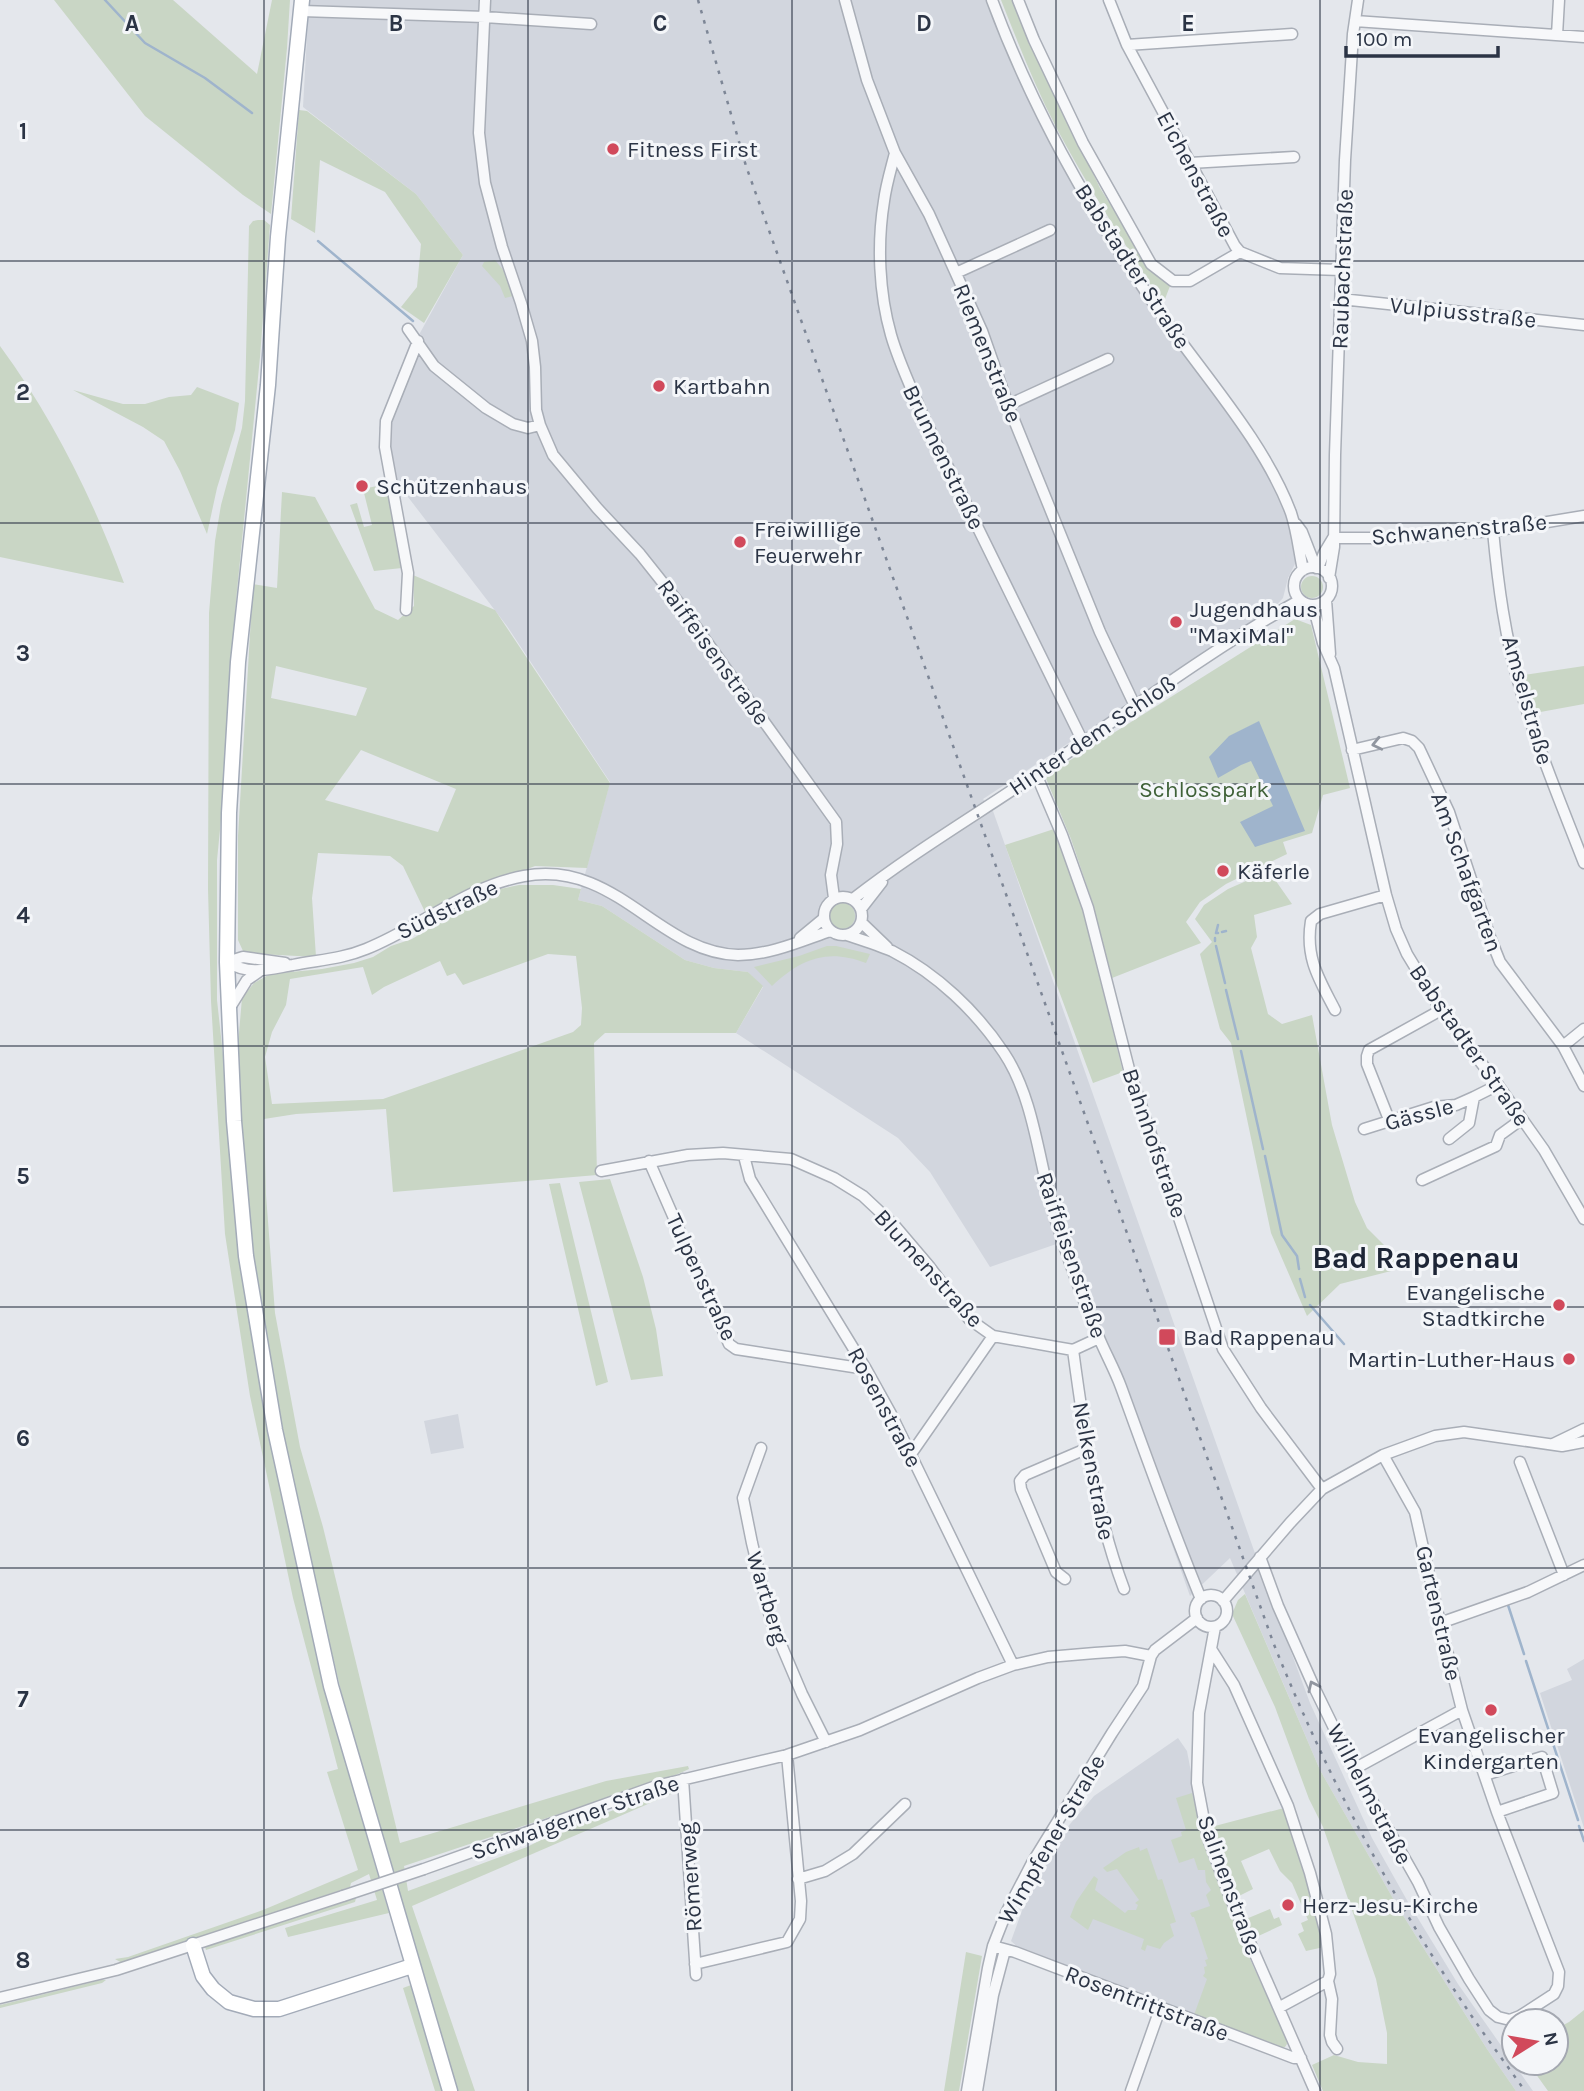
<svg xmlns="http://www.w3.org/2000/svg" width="1584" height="2091" font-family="Karla,sans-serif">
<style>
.built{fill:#d2d6de}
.green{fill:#c9d6c5;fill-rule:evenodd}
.water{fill:#9fb4cc}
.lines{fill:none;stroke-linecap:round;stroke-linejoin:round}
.stream{stroke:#9fb4cc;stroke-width:2.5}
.minor-casing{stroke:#a9aeb7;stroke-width:13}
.major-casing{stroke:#a3abb8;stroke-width:17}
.minor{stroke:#f7f8fa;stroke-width:10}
.major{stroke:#fff;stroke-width:14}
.rail{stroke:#7d8696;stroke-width:2.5;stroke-dasharray:3.5 7;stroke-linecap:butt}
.minor-bridge-casing{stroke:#a9aeb7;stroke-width:13;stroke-linecap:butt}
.minor-bridge{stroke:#f7f8fa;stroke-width:10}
.oneway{stroke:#9196a0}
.grid{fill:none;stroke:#2b3445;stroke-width:2;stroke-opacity:0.55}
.poi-dot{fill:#d1495b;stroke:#f4f6f9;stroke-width:2.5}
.labels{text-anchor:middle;stroke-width:6;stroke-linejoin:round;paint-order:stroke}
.poi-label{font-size:23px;fill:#2b3445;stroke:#f4f6f9;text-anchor:start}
.street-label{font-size:23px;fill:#2b3445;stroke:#f4f6f9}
.park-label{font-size:23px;fill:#3f6138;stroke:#f4f6f9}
.district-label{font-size:30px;font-weight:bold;fill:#1d2536;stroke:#f4f6f9}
.grid-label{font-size:23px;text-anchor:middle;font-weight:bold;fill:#2b3445;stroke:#f4f6f9;stroke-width:6;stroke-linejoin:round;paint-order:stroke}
</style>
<rect width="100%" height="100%" fill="#e4e7ec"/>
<path class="built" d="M 309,0 L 989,0 L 1045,126 L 1080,198 L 1246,438 L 1268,475 L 1287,516 L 1296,562 L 1288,578 L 1283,598 L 1272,610 L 983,799 L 993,811 L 1263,1576 L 1310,1703 L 1372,1838 L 1408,1902 L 1458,1984 L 1533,2091 L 1516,2091 L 1487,2049 L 1399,1909 L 1320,1770 L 1230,1558 L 1190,1596 L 1065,1241 L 990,1267 L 930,1172 L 898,1138 L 736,1033 L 763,987 L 748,972 L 714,968 L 685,960 L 602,906 L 578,900 L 610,782 L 507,626 L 398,484 L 379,428 L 399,371 L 463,255 L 416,194 L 303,107 Z
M 458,1414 L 464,1448 L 431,1454 L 424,1421 Z
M 1584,1659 L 1584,1828 L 1540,1693 L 1572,1680 L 1567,1669 Z
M 1178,1738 L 1187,1751 L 1203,1836 L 1232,1934 L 1275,2045 L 1019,1948 L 1011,1941 L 1035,1875 L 1053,1844 L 1094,1796 Z"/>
<path class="green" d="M 54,0 L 173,0 L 257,74 L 272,0 L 290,0 L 287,48 L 271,214 L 243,195 L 145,116 Z
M 1001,0 L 1014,0 L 1032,48 L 1100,188 L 1149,266 L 1170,286 L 1165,299 L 1161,301 C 1125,244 1088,187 1056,127 C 1035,86 1018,43 1001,0 Z
M 299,110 L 307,111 L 416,194 L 463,255 L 424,323 L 401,307 L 417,287 L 421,244 L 385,192 L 320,160 L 315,233 L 291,219 Z
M 258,220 L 264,220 L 270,225 L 260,357 L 236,601 L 225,779 L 217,860 L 217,1000 L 224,1064 L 227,1122 L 239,1257 L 268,1432 L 324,1688 L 389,1913 L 288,1937 L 285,1928 L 377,1900 L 369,1874 L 351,1883 L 350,1887 L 122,1963 L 115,1959 L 128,1957 L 263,1910 L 358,1870 L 327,1772 L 338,1769 L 293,1598 L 250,1396 L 225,1234 L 211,1001 L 208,889 L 209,613 L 215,541 L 221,505 L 242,428 L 245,401 L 249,226 L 253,221 Z
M 495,260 L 504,271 L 513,296 L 505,298 L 500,286 L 482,266 L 484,262 Z
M 0,346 C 53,418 93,499 124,583 L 0,557 Z
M 197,387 L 239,403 L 235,430 L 217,488 L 207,534 L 180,471 L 164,441 L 143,427 L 73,390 L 123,404 L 145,404 L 169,397 L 191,395 Z
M 386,484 L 402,568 L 374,571 L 350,505 L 357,503 L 364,527 L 372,525 L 363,489 Z
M 282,492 L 315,497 L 375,609 L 398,620 L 414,606 L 413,575 L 495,610 L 610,783 L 587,868 L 535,866 L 458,896 L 426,914 L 403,866 L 390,856 L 318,853 L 312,898 L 316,957 L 260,954 L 243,951 L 238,940 L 238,836 L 253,584 L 277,588 ZM 276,666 L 367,688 L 356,716 L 271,698 ZM 361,750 L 456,789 L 438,832 L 325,800 Z
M1301 587a11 11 0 1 1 22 0a11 11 0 1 1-22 0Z
M 1295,619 L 1311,625 L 1350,788 L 1323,795 L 1312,833 L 1283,842 L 1287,854 L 1226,884 L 1200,902 L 1186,922 L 1201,943 L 1112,978 L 1093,904 L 1071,839 L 1045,776 Z
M 1584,666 L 1584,704 L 1535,713 L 1524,675 Z
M 1054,829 L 1082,907 L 1123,1072 L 1093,1083 L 1005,845 Z
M 1269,871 L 1292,904 L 1254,915 L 1257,937 L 1251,948 L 1268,1014 L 1282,1024 L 1312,1015 L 1332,1125 L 1355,1202 L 1367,1228 L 1390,1251 L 1399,1269 L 1340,1284 L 1307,1316 L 1271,1233 L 1231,1043 L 1220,1029 L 1200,954 L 1212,942 L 1195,919 L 1204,905 L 1228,889 Z
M 519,885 L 553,885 L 581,889 L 578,900 L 602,906 L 685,960 L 714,968 L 748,972 L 763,986 L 736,1033 L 605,1033 L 594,1043 L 597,1175 L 393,1192 L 386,1109 L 296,1114 L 264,1119 L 266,1195 L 275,1313 L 300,1447 L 323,1527 L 400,1843 L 606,1781 L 688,1766 L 689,1769 L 678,1774 L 404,1866 L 408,1891 L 527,1847 L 555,1833 L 647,1797 L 678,1788 L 678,1791 L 412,1906 L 475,2091 L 457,2091 L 348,1720 L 298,1511 L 268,1359 L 250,1247 L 237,1056 L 242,998 L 254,983 L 270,974 L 322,969 L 354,963 L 373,957 L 391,946 L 412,939 L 480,898 L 500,889 ZM 548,954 L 576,956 L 582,1008 L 581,1025 L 573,1032 L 383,1099 L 272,1104 L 265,1057 L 272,1032 L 286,1005 L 290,979 L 363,967 L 372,995 L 384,987 L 440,961 L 447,976 L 455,973 L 463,985 Z
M829 916a13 13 0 1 1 26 0a13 13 0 1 1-26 0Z
M 827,946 L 836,946 L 870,954 L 866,963 C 827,948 801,959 772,986 L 754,967 L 799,956 Z
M 610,1179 L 643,1277 L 656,1329 L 663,1376 L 631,1380 L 579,1182 Z
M 560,1183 L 608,1382 L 596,1386 L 549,1184 Z
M 1245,1594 L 1320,1770 L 1399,1909 L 1487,2049 L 1516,2091 L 1323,2091 L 1312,2065 L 1334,2055 L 1358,2062 L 1387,2064 L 1387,2033 L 1376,1979 L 1323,1827 L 1309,1799 L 1275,1707 L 1232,1614 L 1238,1600 Z
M 1192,1793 C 1212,1877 1247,1957 1286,2034 L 1287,2044 L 1285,2047 L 1281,2048 L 1194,2015 L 1207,1979 L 1203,1976 L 1205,1973 L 1204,1967 L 1207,1966 L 1205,1960 L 1208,1959 L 1194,1917 L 1192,1917 L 1190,1913 L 1210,1906 L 1206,1895 L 1211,1890 L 1206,1882 L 1205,1870 L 1198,1870 L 1194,1858 L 1179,1863 L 1171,1840 L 1182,1836 L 1181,1832 L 1186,1830 L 1176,1798 Z
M 1284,1808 L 1306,1876 L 1324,1947 L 1306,1951 L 1298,1934 L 1304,1931 L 1301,1923 L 1308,1920 L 1292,1883 L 1280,1871 L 1269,1849 L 1241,1861 L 1253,1889 L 1235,1898 L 1211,1827 Z
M 1139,1847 L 1140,1851 L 1147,1848 L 1158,1880 L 1162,1879 L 1176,1922 L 1170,1924 L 1174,1936 L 1164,1943 L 1160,1949 L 1147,1945 L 1145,1951 L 1141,1949 L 1144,1939 L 1093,1919 L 1088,1930 L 1070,1917 L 1076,1902 L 1094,1876 L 1098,1879 L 1095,1890 L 1125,1913 L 1128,1910 L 1136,1910 L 1138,1905 L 1135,1903 L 1139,1900 L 1117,1869 L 1107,1872 L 1103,1868 L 1126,1852 Z
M 356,1898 L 355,1902 L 206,1950 L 205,1947 Z
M 1270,1909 L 1274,1919 L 1279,1917 L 1282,1925 L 1254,1938 L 1246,1919 Z
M 966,1952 L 982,1956 L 959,2091 L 944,2091 Z
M 101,1980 L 106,1980 L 102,1983 L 0,2008 L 0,2005 Z
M 411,1985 L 444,2091 L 435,2091 L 403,1988 Z
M 1584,2010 L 1584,2091 L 1548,2091 L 1528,2063 L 1556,2063 L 1556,2029 L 1569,2022 Z"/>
<path class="water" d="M 1259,721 L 1305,831 L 1255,847 L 1240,822 L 1273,806 L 1251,761 L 1241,765 L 1218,778 L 1209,757 L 1229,736 Z"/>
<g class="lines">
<path class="stream" d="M 105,0 L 145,43 L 205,78 L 252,113
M 318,241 L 413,321
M 1218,925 L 1216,933 L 1218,933
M 1222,932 L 1226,931
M 1215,938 L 1215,941
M 1216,946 L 1225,983
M 1226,990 L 1238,1039
M 1241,1051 L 1263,1149
M 1265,1156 L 1282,1235 L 1297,1256 L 1299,1269
M 1300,1279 L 1305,1297
M 1310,1305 L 1344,1344
M 1508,1605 L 1524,1654
M 1526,1661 L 1578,1820
M 1579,1826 L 1584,1841"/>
<defs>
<path id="minor" d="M 485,0 L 479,133 L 485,183 L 502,247 L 521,303 L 532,341 L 535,367 L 536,410 L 540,425 L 553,455 L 597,508 L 640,554 L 679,603 L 836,822 L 837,844 L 831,875 L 834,898
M 845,0 L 867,80 L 895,153 L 929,214 L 982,331 L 1008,405 L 1100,632 L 1135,706
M 992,0 C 1032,108 1089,209 1154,304 C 1198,369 1264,440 1291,513 C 1297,531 1299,551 1303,570
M 1018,0 L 1034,40 L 1083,143 L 1151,264 L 1173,281 L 1190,281 L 1240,252
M 1109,0 L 1127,45 L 1235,246 L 1240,252 L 1280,268 L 1341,270
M 302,11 L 485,17 L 591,24
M 1355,21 L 1584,37
M 1557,35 L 1559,0
M 1127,45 L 1292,34
M 895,153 C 891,169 886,185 884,201 C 877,244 879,293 891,335 C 899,363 912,389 923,416 L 1083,742
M 1190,163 L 1294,157
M 956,273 L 1050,230
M 1341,299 L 1584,325
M 408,329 L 434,366 L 486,408 L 513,424 L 528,428 L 540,425
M 1008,405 L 1108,359
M 1296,524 L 1302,532 L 1316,568
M 1493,531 C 1498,584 1505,639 1521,691 C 1538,749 1562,806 1584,863
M 1333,538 L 1389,538 L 1493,531 L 1584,516
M1294 586a19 19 0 1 1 38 0a19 19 0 1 1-38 0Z
M 1318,568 L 1324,553 L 1333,538
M 1329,578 L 1334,547 L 1335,455 L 1345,160 L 1353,34 L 1358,0
M 1326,600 L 1330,654
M 1313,605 L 1323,643 L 1334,668 L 1386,895 L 1396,929 L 1407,954 L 1441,1010 L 1498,1085 L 1544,1150 L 1584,1219
M 406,610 L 408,573 L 385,447 L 386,421 L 418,341
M 1352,750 L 1403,738 L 1412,741 L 1419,748 L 1449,812 L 1490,937 L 1500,962 L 1563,1046 L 1584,1086
M 1036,774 L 1062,835 L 1088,908 L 1129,1069 L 1223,1349 L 1261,1408 L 1322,1489
M824 916a19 19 0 1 1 38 0a19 19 0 1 1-38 0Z
M 853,899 C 912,853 976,815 1038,773 C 1124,715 1208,651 1300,600
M 861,909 L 882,882
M 861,922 L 887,947
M 847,935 C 862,940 878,945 892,951 C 937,974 976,1011 1004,1053 C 1036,1101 1039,1169 1057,1224 C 1069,1261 1082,1298 1097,1333 C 1104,1351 1114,1368 1121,1387 C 1147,1458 1172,1529 1201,1599
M 800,938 L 823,919
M 227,962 C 250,976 269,969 293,965 C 318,960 342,959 366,949 C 419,928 467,886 524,876 C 616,859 658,953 738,955 C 770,955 801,941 830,931
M 227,962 L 243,957 L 285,963
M 229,1009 L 247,980 L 260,971
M 1335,1010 C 1319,979 1305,958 1311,921 L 1320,914 L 1386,895
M 1563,1046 L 1584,1029
M 1390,1122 L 1367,1064 L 1367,1056 L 1369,1050 L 1441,1010
M 1364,1129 L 1434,1107 L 1456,1105 L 1474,1097
M 1449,1139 L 1469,1123 L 1474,1097 L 1498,1085
M 744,1156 L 750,1179 L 866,1369 L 891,1414 L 1013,1665
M 649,1161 L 729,1344 L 736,1349 L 866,1369
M 601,1171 L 688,1155 L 723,1153 L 791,1159 L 834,1178 L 863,1196 L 895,1226 L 929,1266 L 969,1319 L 993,1336 L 1073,1350 L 1099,1338
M 1422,1180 L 1496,1146 L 1500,1135 L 1522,1119
M 1073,1350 C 1084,1431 1095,1512 1124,1589
M 1553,1444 L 1584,1429
M 761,1448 L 743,1498 L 752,1543 L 771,1621 L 802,1694 L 826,1742
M 911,1454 L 993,1336
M 1520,1462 L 1564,1575
M 1260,1557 L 1278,1606 L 1314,1687 L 1354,1769 L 1418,1882 L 1439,1927 L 1469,1979 L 1489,2010 L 1498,2017 L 1510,2020 L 1520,2016 L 1554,1994 L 1558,1986 L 1559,1972 L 1497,1812 L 1462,1710 L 1440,1623 L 1415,1512 L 1383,1455
M 1065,1579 L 1056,1572 L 1021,1489 L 1020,1481 L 1025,1475 L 1088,1448
M1195 1611a16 16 0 1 1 32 0a16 16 0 1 1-32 0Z
M 1223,1601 L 1290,1523 L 1322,1489 L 1383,1455 L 1435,1436 L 1464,1432 L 1562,1446 L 1584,1442
M 1440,1623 L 1528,1592 L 1584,1565
M 1215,1627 L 1199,1713 L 1197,1783 L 1203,1815 L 1209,1841 L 1230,1897 L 1315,2091
M 1211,1649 L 1234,1685 L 1288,1806 L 1310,1873 L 1326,1934 L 1330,1974 L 1328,1981 L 1332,1999 L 1330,2035 L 1332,2042 L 1337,2049
M 1354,1769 L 1462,1710
M 1485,1775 L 1542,1757 L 1553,1793 L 1497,1812
M 683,1779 L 696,1975
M 424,1869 L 656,1786 L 787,1755 L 860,1730 L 978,1678 L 1013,1665 L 1048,1657 L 1095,1653 L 1125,1651 L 1151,1656
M 798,1879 L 825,1871 L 853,1854 L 905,1804
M 993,1946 L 1015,1952 L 1294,2058 L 1301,2058
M 695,1964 L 787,1942 L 800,1919 L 801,1901 L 787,1755
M 0,1998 L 116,1970 L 343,1896
M 1280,2007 L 1328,1981
M 967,2091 L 988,1968 L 993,1946 L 1006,1913 L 1032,1863 L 1112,1733 L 1143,1686 L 1151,1656 L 1155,1650 L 1197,1618
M 977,2091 L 993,1995 L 1005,1950
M 1131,2091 L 1160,2009"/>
<path id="major" d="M 302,0 L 278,237 L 268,385 L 238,662 L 229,813 L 227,962 L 234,1121 L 246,1256 L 275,1430 L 331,1686 L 450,2091
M 193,1945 L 203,1976 L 213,1989 L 229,2002 L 254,2009 L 279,2009 L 412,1966"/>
</defs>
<use href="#minor" class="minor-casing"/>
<use href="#major" class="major-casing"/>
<use href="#minor" class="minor"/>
<use href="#major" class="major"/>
<path class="rail" d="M 698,0 L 746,166 L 1273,1642 C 1323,1767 1386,1888 1461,2000 C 1481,2031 1504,2061 1525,2091"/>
<defs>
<path id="minor-bridge" d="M 343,1896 L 424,1869"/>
</defs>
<use href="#minor-bridge" class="minor-bridge-casing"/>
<use href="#minor-bridge" class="minor-bridge"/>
</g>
<defs><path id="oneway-chevron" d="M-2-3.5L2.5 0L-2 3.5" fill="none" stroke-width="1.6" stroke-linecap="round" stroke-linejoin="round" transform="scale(1.75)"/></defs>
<g class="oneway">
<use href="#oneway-chevron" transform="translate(1377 744) rotate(167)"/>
<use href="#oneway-chevron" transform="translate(1313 1686) rotate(-115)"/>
</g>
<path class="grid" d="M 264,0 L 264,2091M 528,0 L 528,2091M 792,0 L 792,2091M 1056,0 L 1056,2091M 1320,0 L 1320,2091M 0,261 L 1584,261M 0,523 L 1584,523M 0,784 L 1584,784M 0,1046 L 1584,1046M 0,1307 L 1584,1307M 0,1568 L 1584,1568M 0,1830 L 1584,1830"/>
<g class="poi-dot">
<circle cx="613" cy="149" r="7"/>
<circle cx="659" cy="386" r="7"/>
<circle cx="362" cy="486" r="7"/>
<circle cx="740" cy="542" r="7"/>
<circle cx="1176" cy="622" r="7"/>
<circle cx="1223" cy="871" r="7"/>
<circle cx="1559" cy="1305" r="7"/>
<rect x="1158" y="1328" width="18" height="18" rx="3.5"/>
<circle cx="1569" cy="1359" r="7"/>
<circle cx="1491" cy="1710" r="7"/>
<circle cx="1288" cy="1905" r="7"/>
</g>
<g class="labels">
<g class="poi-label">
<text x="627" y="157">Fitness First</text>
<text x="673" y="394">Kartbahn</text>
<text x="376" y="494">Schützenhaus</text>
<text x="754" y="537">Freiwillige<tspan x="754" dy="26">Feuerwehr</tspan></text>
<text x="1190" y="617">Jugendhaus<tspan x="1190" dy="26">"MaxiMal"</tspan></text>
<text x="1237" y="879">Käferle</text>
<text x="1545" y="1300" text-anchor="end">Evangelische<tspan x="1545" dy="26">Stadtkirche</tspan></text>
<text x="1183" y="1345">Bad Rappenau</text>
<text x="1555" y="1367" text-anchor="end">Martin-Luther-Haus</text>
<text x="1491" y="1743" text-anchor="middle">Evangelischer<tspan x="1491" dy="26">Kindergarten</tspan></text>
<text x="1302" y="1913">Herz-Jesu-Kirche</text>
</g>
<g class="street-label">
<text transform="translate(1196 174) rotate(62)" y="8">Eichenstraße</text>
<text transform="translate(1133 266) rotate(57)" y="8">Babstadter Straße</text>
<text transform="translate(1342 269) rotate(-88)" y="8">Raubachstraße</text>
<text transform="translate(1463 312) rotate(6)" y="8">Vulpiusstraße</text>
<text transform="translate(988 353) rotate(68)" y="8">Riemenstraße</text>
<text transform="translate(944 457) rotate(64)" y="8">Brunnenstraße</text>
<text transform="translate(1459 529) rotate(-5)" y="8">Schwanenstraße</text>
<text transform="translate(714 652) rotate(54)" y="8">Raiffeisenstraße</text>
<text transform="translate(1528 700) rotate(74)" y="8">Amselstraße</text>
<text transform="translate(1092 735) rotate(-34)" y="8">Hinter dem Schloß</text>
<text transform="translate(1467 872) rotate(70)" y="8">Am Schafgarten</text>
<text transform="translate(447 909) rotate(-26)" y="8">Südstraße</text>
<text transform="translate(1470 1045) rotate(55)" y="8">Babstadter Straße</text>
<text transform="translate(1419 1114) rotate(-15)" y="8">Gässle</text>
<text transform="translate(1155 1143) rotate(71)" y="8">Bahnhofstraße</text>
<text transform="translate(1072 1255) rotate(71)" y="8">Raiffeisenstraße</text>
<text transform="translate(929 1268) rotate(48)" y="8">Blumenstraße</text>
<text transform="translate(702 1277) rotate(65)" y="8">Tulpenstraße</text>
<text transform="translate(885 1407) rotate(62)" y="8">Rosenstraße</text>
<text transform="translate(1094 1471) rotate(79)" y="8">Nelkenstraße</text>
<text transform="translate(768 1598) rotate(73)" y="8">Wartberg</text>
<text transform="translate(1439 1613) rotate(77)" y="8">Gartenstraße</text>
<text transform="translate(1370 1794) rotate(62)" y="8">Wilhelmstraße</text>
<text transform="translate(575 1817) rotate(-19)" y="8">Schwaigerner Straße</text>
<text transform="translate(1051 1839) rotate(-60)" y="8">Wimpfener Straße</text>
<text transform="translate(690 1877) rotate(-94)" y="8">Römerweg</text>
<text transform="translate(1230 1885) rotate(70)" y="8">Salinenstraße</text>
<text transform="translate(1147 2003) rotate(21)" y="8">Rosentrittstraße</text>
</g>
<g class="park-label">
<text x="1204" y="797">Schlosspark</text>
</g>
<g class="district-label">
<text x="1416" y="1268">Bad Rappenau</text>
</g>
</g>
<g class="grid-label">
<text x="132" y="31">A</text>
<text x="396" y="31">B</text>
<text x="660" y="31">C</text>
<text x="924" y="31">D</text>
<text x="1188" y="31">E</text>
<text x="23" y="139">1</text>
<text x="23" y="400">2</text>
<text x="23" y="661">3</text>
<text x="23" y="923">4</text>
<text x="23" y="1184">5</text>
<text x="23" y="1446">6</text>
<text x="23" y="1707">7</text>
<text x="23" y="1968">8</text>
</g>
<g transform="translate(1535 2042) rotate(79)"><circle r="33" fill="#f4f6f9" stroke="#a4a8b1" stroke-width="2"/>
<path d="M0-5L12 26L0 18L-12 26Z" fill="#d1495b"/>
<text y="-10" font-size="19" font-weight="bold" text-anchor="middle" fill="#2b3445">N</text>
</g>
<path d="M1346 46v10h152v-10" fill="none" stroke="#2b3445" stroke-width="3.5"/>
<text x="1356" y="46" font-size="21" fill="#2b3445" stroke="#f4f6f9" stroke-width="5" paint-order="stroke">100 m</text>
</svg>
